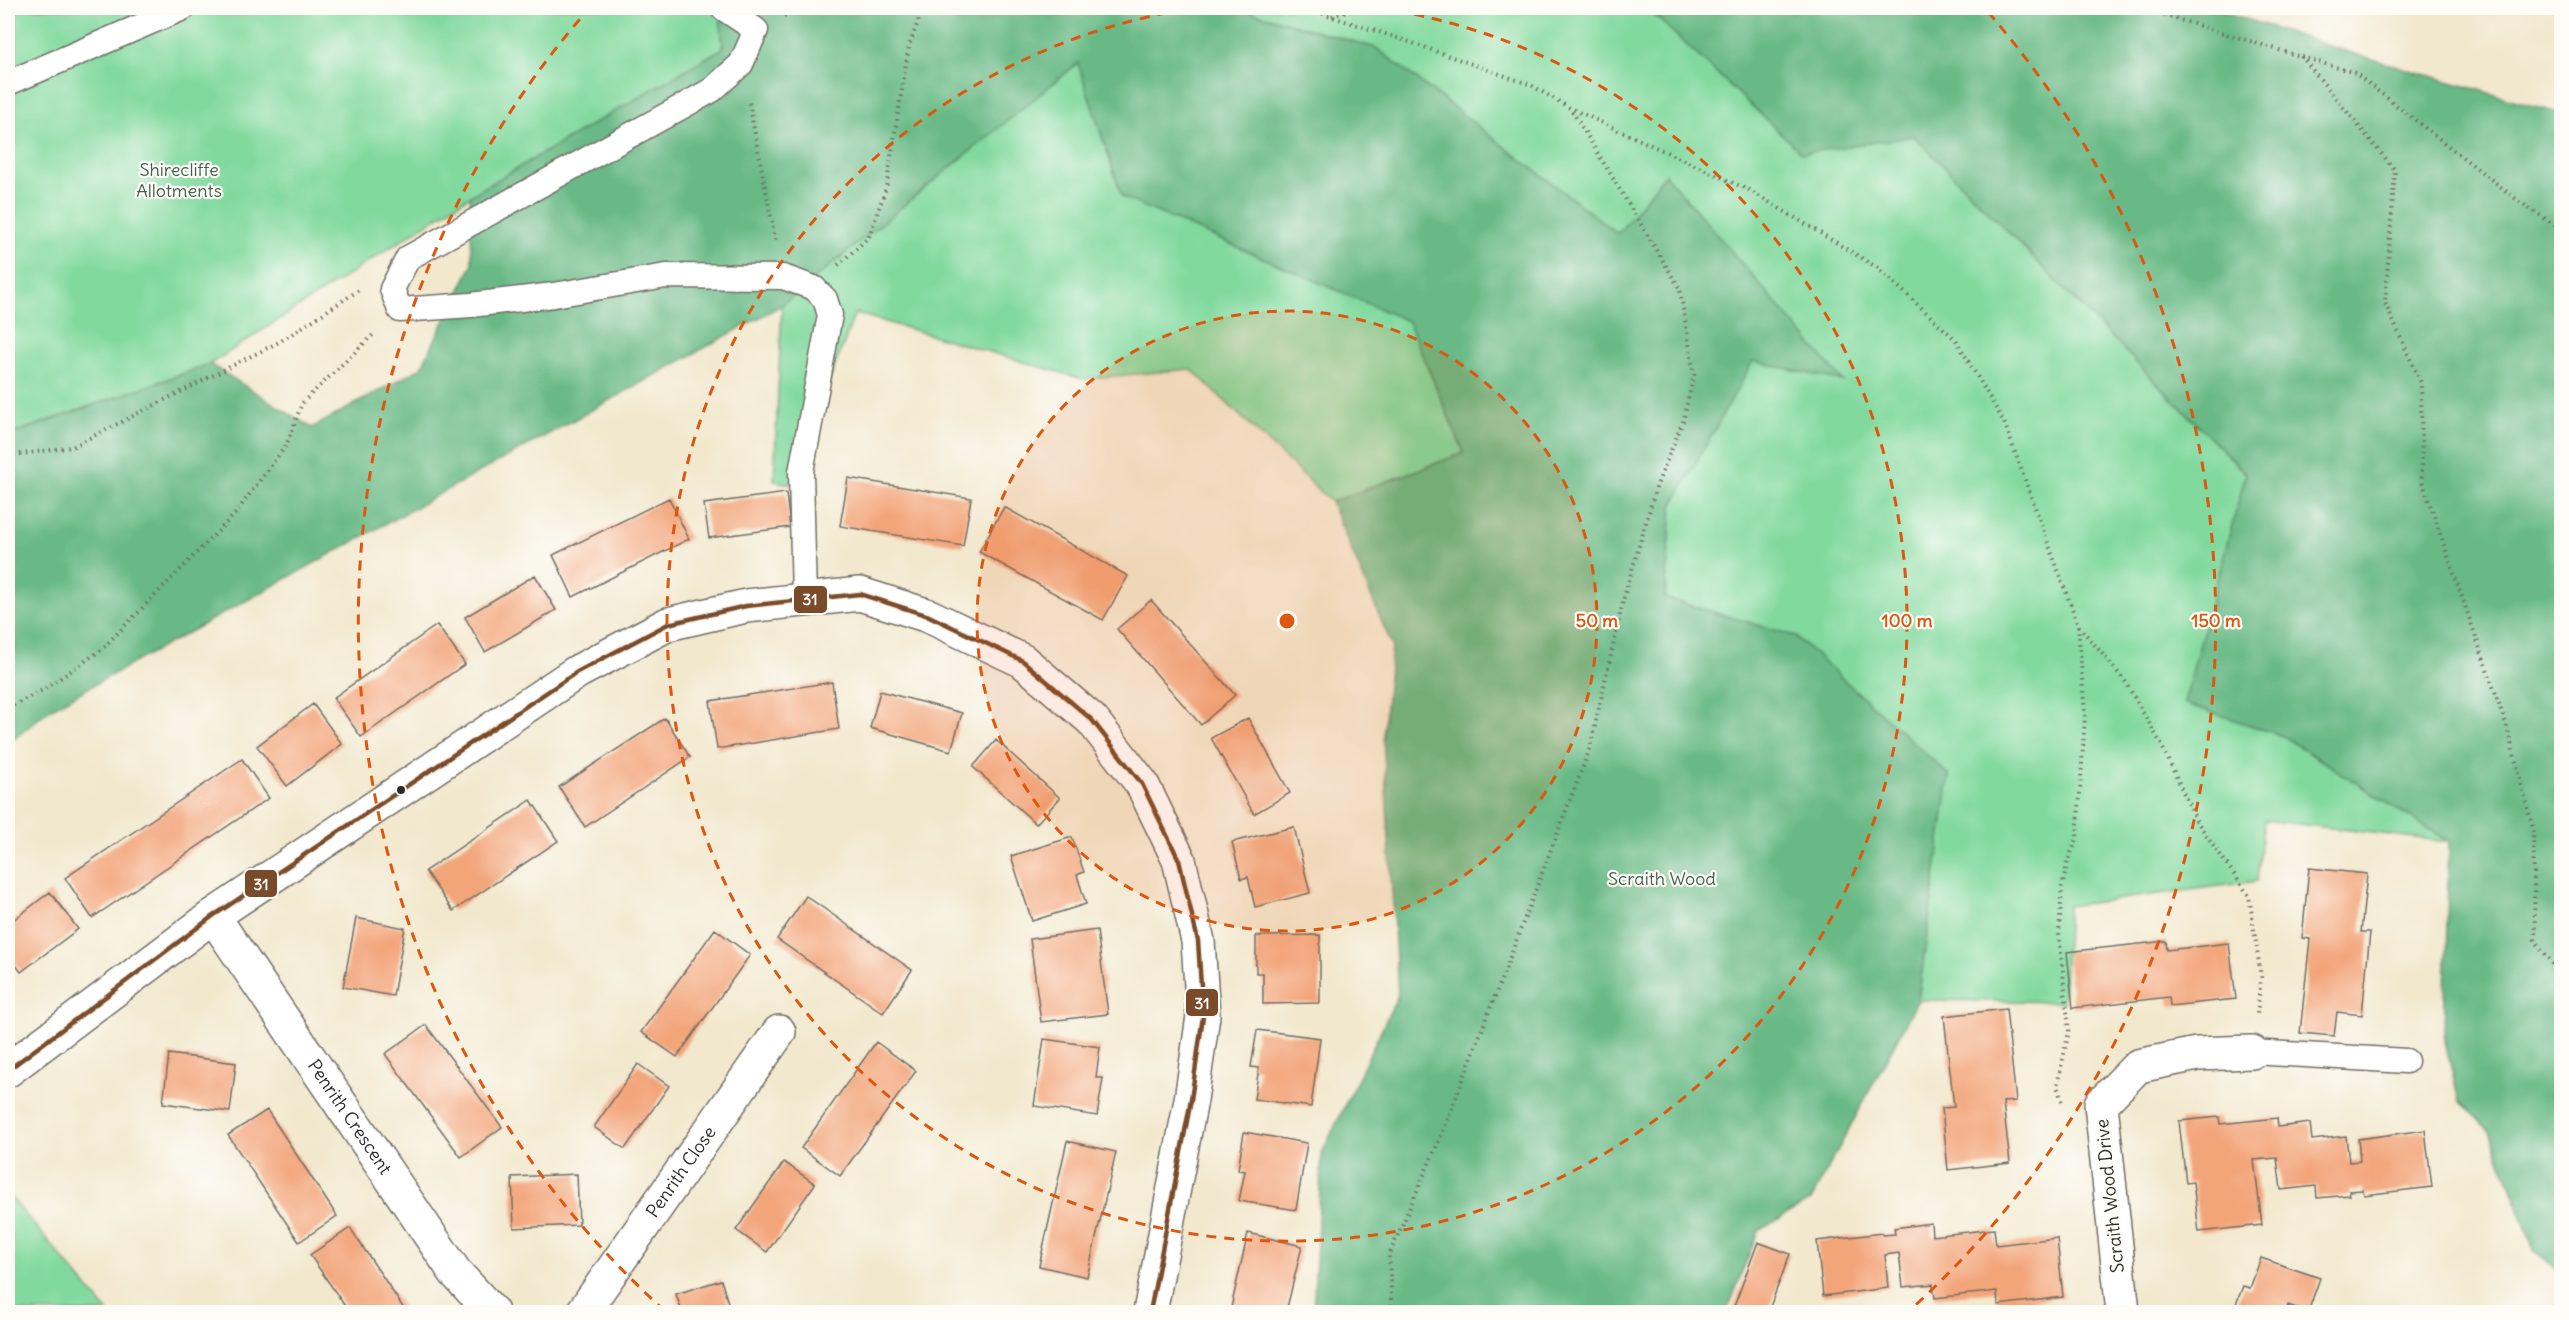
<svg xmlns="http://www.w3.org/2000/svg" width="2569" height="1320" font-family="Delius,sans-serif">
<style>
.green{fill:#81d99e;stroke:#568264;stroke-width:1.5}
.forest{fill:#68b985;stroke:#4a7258;stroke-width:1.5}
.building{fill:#f3a57a}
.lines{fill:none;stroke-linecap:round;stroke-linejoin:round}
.service-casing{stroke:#716d64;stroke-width:27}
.minor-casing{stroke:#716d64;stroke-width:36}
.path{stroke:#716d64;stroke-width:4;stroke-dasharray:1.5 4.5;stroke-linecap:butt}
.service{stroke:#fff;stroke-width:24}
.minor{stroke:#fff;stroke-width:33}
.bus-1-casing{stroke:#fdfcf7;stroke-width:9}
.bus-1{stroke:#7a4b2a;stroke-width:4.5}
.ring{fill:none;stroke:#df570e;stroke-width:3;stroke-dasharray:10 8}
.bus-dot{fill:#2b2b2b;stroke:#fdfcf7;stroke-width:2}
.labels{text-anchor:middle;stroke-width:4.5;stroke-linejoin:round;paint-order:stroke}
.park-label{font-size:18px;fill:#455f4e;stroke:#fdfcf7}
.street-label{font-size:18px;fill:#2b2b2b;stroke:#fdfcf7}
.centre{fill:#df570e;stroke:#fdfcf7;stroke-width:3}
.ring-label{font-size:18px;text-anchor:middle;font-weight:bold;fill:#df570e;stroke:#fdfcf7;stroke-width:4.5;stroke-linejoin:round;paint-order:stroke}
.line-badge{stroke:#fdfcf7;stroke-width:2}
.badge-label{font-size:16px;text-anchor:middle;font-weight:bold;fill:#fff}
</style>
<rect width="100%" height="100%" fill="#fdfcf7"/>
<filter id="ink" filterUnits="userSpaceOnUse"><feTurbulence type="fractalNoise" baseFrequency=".0167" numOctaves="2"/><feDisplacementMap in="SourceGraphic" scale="12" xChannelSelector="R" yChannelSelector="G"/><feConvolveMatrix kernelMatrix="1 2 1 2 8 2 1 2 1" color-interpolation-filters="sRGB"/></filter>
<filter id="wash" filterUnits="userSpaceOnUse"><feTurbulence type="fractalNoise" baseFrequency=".008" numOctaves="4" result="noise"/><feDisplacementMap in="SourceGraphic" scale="24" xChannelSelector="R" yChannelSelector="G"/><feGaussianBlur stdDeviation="1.35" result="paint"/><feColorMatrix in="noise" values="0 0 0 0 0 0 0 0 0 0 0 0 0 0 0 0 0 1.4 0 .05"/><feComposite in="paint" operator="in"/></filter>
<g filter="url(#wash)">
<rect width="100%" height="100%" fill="#f2e8ce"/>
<path class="green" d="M 8,8 L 720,8 L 723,48 L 470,196 L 210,364 L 8,435 Z
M 1236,8 L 1647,8 L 1802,153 L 1914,136 L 2246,474 L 2184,703 L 2283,736 L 2449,842 L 2264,820 L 2257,881 L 2068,906 L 2063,1002 L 1918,1000 L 1949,775 L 1795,636 L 1665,598 L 1672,506 L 1753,360 L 1842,381 L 1665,174 L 1618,234 L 1376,48 Z
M 1078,63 L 1122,197 L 1408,321 L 1464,453 L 1331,502 L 1191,369 L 1082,379 L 855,313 L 791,484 L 774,481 L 782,305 Z
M 8,1194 L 108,1312 L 8,1312 Z"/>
<path class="forest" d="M 720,8 L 1236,8 L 1376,48 L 1618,234 L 1665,174 L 1843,381 L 1753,361 L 1672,506 L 1665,598 L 1795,636 L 1949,775 L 1918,1000 L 1811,1200 L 1758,1231 L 1727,1312 L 1313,1312 L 1322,1153 L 1398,995 L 1383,736 L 1392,646 L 1331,502 L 1464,453 L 1408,321 L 1122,197 L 1078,63 L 782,305 L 50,709 L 8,744 L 8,435 L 210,364 L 312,428 L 421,368 L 472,265 L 470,196 L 723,48 Z
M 1647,8 L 2213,8 L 2342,50 L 2561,114 L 2561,1273 L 2534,1250 L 2490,1131 L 2459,1101 L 2444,1037 L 2449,842 L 2283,736 L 2184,703 L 2246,474 L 1914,136 L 1802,153 Z"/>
<g id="blocks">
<path class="building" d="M 848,478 L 971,498 L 963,546 L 840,526 Z
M 786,493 L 790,527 L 709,538 L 704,504 Z
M 669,498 L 689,539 L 573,597 L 553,555 Z
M 1004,507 L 1128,576 L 1103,620 L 979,552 Z
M 535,575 L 556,610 L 485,652 L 465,617 Z
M 1151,600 L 1235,695 L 1201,725 L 1117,629 Z
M 437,625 L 465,664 L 361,737 L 333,698 Z
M 832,682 L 839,729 L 717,749 L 710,701 Z
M 880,691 L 962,713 L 951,751 L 870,728 Z
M 313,704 L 342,744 L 287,786 L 257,746 Z
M 665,718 L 690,757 L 585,827 L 559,787 Z
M 1248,718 L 1290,793 L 1254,814 L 1211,738 Z
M 996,740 L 1060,798 L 1036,824 L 973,767 Z
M 242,759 L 269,798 L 92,918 L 65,878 Z
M 531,800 L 558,841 L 453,911 L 425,871 Z
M 1294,827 L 1310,893 L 1255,907 L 1248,877 L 1241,879 L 1232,842 Z
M 1072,837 L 1084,872 L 1077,875 L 1086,904 L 1032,921 L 1011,856 Z
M 2309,868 L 2367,874 L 2361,932 L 2370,932 L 2362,1015 L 2337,1012 L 2334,1036 L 2300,1033 L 2310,939 L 2302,938 Z
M 50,892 L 78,929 L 21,972 L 8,954 L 8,924 Z
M 806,896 L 912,970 L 883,1013 L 777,939 Z
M 356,918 L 405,928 L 393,996 L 343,987 Z
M 715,929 L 750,955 L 677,1057 L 641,1032 Z
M 1097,930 L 1108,1014 L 1041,1022 L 1030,939 Z
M 1320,935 L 1320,1003 L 1263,1004 L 1263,973 L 1256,973 L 1256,936 Z
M 2166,941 L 2167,950 L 2229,943 L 2236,999 L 2170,1006 L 2169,997 L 2073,1008 L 2067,952 Z
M 2006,1009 L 2016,1101 L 2003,1102 L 2010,1163 L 1948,1170 L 1942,1108 L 1954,1107 L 1944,1016 Z
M 426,1025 L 502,1127 L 461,1157 L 385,1054 Z
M 1257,1030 L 1320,1038 L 1311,1107 L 1254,1099 L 1259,1068 L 1251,1067 Z
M 1044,1039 L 1100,1047 L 1096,1078 L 1103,1078 L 1097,1116 L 1034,1106 Z
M 876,1042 L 916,1071 L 840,1176 L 801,1148 Z
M 169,1054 L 236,1063 L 230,1112 L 163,1103 Z
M 638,1064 L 669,1086 L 625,1149 L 594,1127 Z
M 267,1110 L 337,1216 L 299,1242 L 228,1135 Z
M 2219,1117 L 2220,1124 L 2277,1118 L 2278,1127 L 2310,1123 L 2312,1140 L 2346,1136 L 2349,1162 L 2360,1161 L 2358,1139 L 2425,1130 L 2432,1187 L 2364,1195 L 2363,1190 L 2349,1191 L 2350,1195 L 2317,1198 L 2316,1186 L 2281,1190 L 2277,1158 L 2254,1160 L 2262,1225 L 2199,1232 L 2193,1182 L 2186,1183 L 2179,1121 Z
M 1244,1132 L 1307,1143 L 1296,1210 L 1239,1201 L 1245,1171 L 1238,1170 Z
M 1067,1141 L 1116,1152 L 1087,1277 L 1039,1266 Z
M 784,1162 L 815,1184 L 767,1252 L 736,1230 Z
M 577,1174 L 579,1225 L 514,1228 L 512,1177 Z
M 1931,1223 L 1932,1236 L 1994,1229 L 1996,1245 L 2057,1238 L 2063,1297 L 1998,1305 L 1997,1291 L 1935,1298 L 1933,1284 L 1903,1287 L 1899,1253 L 1885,1255 L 1888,1288 L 1823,1296 L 1817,1241 L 1882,1233 L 1883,1235 L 1895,1234 L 1894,1228 Z
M 350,1228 L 387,1283 L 406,1312 L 349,1312 L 310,1255 Z
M 1248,1233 L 1302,1246 L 1286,1312 L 1230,1312 Z
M 1758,1242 L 1790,1254 L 1768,1312 L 1732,1312 Z
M 2261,1258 L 2320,1278 L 2308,1312 L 2288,1305 L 2286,1312 L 2233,1312 L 2243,1286 L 2250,1288 Z
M 721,1280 L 731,1312 L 682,1312 L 676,1294 Z"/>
</g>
</g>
<g filter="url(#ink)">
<use href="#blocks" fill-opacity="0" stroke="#716d64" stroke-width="1.5"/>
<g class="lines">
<defs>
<path id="service" d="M 723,8 L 756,30 L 741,64 L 712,90 L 408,258 L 392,289 L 400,310 L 471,305 L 554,295 L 666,276 L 783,277 L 814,288 L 825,299 L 830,315 L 801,472 L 804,599
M 8,83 L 183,8
M 2252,1052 L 2406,1061"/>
<g id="minor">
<path id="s1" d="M 213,916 L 455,1272 L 492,1312"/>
<path d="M 8,1070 L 213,916 L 577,672 L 668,624 L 746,606 L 860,594 L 929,616 L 1023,661 L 1092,720 L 1142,784 L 1179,860 L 1198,941 L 1203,1016 L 1191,1100 L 1150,1312"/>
<path id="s2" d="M 583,1312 L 779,1032"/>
<path d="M 2123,1312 L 2101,1104 L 2138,1066 L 2197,1054 L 2252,1052"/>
</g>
</defs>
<use href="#service" class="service-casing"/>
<use href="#minor" class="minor-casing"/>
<path class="path" d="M 1305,8 L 1407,41 L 1531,85 L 1570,108 L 1749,190 L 1878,268 L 1956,340 L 2004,422 L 2078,625 L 2125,681 L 2161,744 L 2196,820 L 2249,896 L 2261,977 L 2257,1014
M 2141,8 L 2355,73 L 2520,202 L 2562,230
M 784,16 L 803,8
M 1332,16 L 1360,8
M 2301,56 L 2395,170 L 2385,303 L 2421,383 L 2422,481 L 2507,727 L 2533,828 L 2535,940 L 2562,977
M 749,103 L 776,243
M 838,265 L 869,237 L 886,188 L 909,46 L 923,8
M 8,456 L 72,447 L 281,341 L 359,290
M 8,708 L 43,690 L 101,650 L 235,514 L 287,444 L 302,403 L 375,333
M 2062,1101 L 2057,1086 L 2069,1031 L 2059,933 L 2062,887 L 2068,860 L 2077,839 L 2085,716 L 2078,625
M 1392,1312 L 1389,1255 L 1444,1129 L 1590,748 L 1624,597 L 1657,485 L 1683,421 L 1694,375 L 1680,289 L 1571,109"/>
<use href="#service" class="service"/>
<use href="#minor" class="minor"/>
<defs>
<path id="bus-1" d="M 8,1070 L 213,916 L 577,672 L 668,624 L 746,606 L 860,594 L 929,616 L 1023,661 L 1092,720 L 1142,784 L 1179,860 L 1198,941 L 1203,1016 L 1191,1100 L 1150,1312"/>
</defs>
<use href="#bus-1" class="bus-1-casing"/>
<use href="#bus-1" class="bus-1"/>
</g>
</g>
<circle cx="1287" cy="621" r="310" fill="#df570e" fill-opacity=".12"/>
<g class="ring">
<circle cx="1287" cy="621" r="310"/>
<path d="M1379 8A620 620 0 1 1 1195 8"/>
<path d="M665 1311A929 929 0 0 1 586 12M1988 12A929 929 0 0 1 1909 1311"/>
</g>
<circle class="bus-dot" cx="401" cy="790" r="5"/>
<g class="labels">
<g class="park-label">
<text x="179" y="176">Shirecliffe<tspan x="179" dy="21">Allotments</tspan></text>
<text x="1662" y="885">Scraith Wood</text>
</g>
<g class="street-label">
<text dy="6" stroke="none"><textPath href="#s1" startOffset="243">Penrith Crescent</textPath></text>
<text dy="6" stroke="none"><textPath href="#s2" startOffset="171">Penrith Close</textPath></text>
<text transform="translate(2110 1196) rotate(-96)" y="6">Scraith Wood Drive</text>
</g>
</g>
<circle cx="1287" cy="621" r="9" class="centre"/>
<g class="ring-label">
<text x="1597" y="627">50 m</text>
<text x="1907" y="627">100 m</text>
<text x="2216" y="627">150 m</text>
</g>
<g class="line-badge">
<rect x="793" y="585" width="35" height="29" rx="6" fill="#7a4b2a"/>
<rect x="244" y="869" width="34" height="29" rx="6" fill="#7a4b2a"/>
<rect x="1185" y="988" width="34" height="29" rx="6" fill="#7a4b2a"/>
</g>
<g class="badge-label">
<text x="810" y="605">31</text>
<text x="261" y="890">31</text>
<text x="1202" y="1009">31</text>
</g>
<rect width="2569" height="1320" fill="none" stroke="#fdfcf7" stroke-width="30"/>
</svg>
